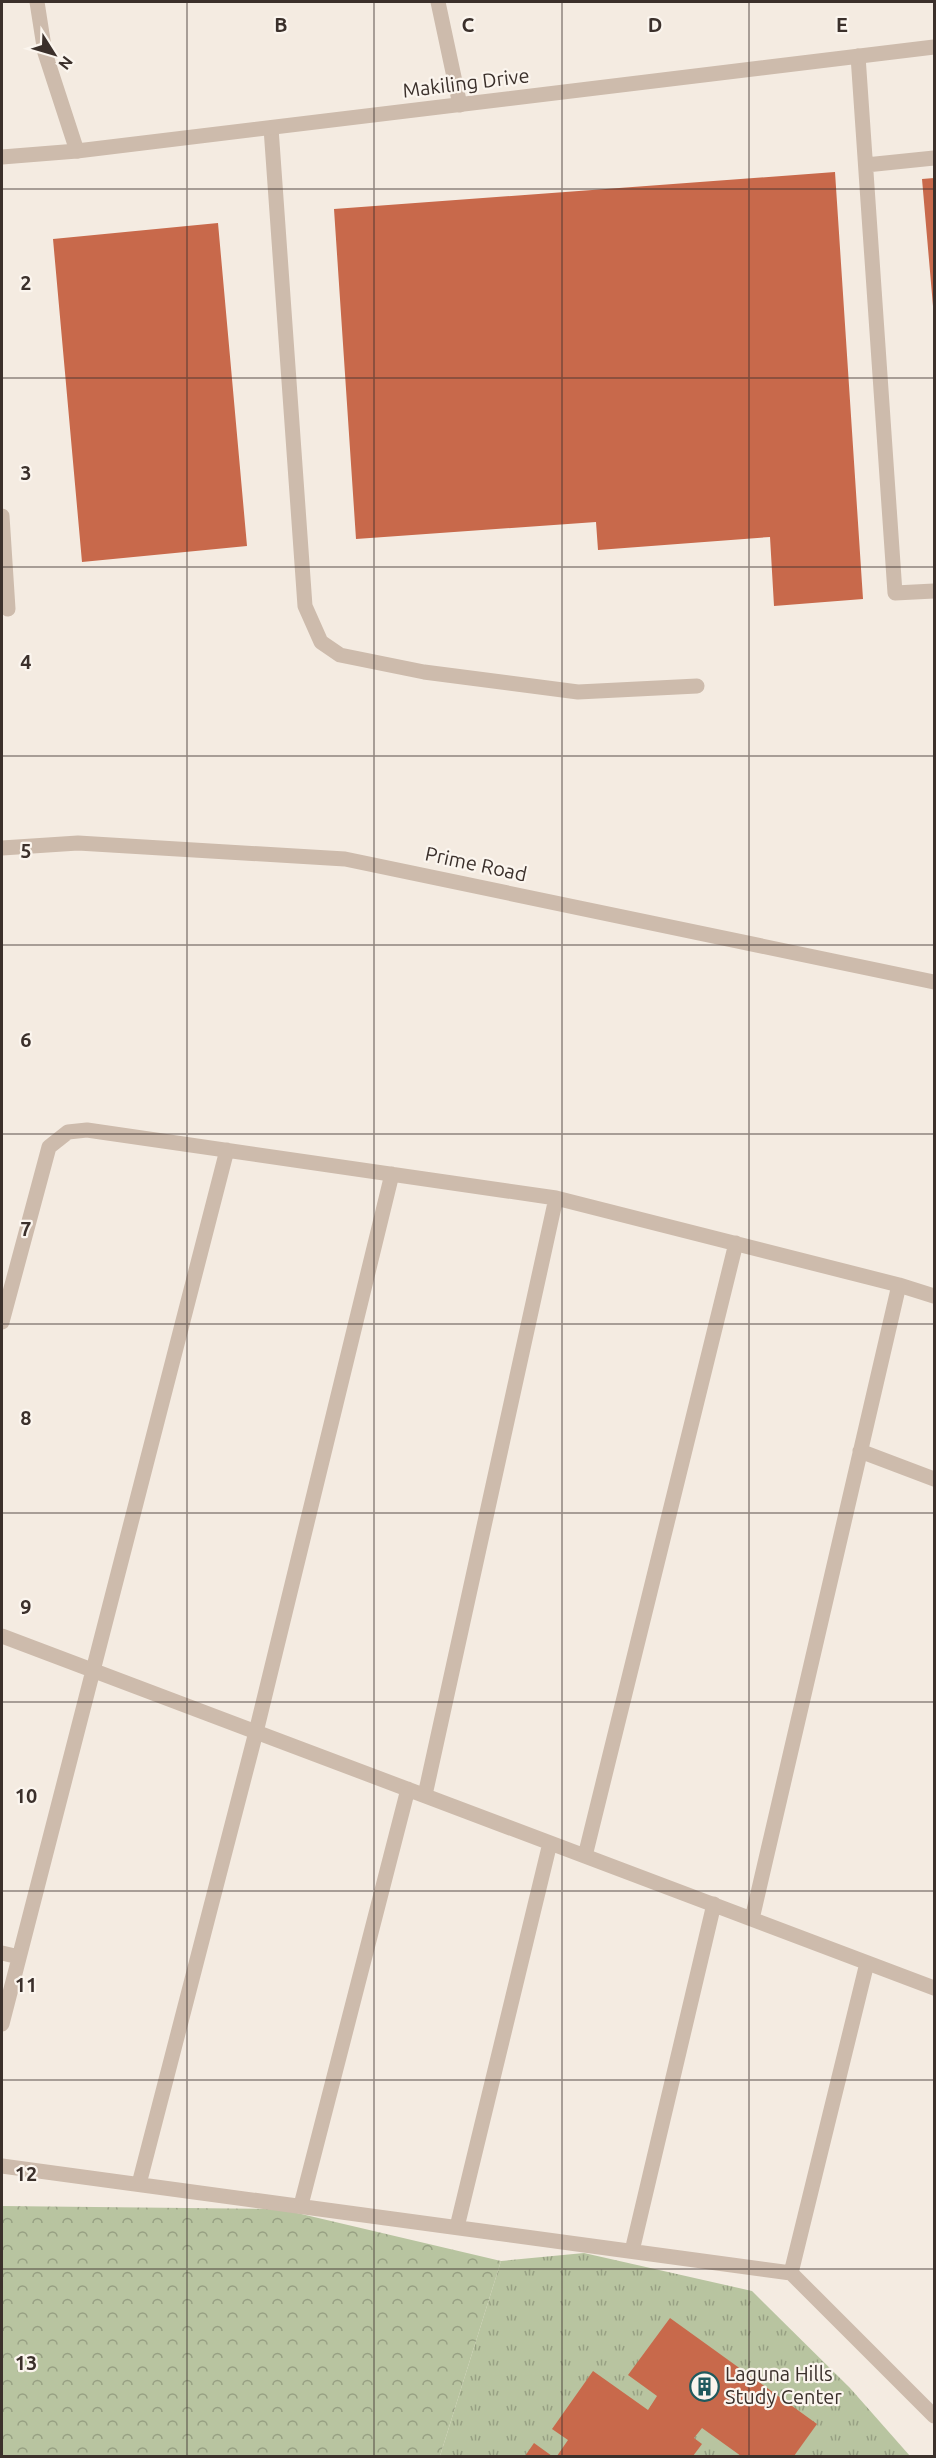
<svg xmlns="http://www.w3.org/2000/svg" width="936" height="2458" font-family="Ubuntu,sans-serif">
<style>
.grass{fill:url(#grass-tufts)}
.forest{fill:url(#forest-crowns)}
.building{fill:#c8694b}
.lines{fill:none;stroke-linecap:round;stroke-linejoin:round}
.lane{stroke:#cdbbac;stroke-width:15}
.street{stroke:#cdbbac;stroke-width:15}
.grid{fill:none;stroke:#3b302b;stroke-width:1.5;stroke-opacity:0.55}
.labels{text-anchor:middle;stroke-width:4.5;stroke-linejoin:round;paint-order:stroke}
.street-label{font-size:20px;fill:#3b302b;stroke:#fbf5ee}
.poi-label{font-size:20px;fill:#3b302b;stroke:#fbf5ee;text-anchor:start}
.grid-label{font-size:20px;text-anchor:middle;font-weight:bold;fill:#3b302b;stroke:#fbf5ee;stroke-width:4.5;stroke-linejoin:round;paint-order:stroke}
</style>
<defs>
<pattern id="grass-tufts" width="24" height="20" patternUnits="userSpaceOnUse" patternTransform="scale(1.5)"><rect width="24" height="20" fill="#b8c4a0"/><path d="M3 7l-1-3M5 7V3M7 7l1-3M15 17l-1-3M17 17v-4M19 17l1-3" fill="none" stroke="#97a083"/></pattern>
<pattern id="forest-crowns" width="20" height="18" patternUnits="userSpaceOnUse" patternTransform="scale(1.5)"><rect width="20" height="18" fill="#b8c4a0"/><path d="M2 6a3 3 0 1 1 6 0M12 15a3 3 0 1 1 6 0" fill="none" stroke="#97a083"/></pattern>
</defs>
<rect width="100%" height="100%" fill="#f4ebe1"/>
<path class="grass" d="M 584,2253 L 752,2291 L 850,2388 L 910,2456 L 440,2456 L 501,2261 Z"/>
<path class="forest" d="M 2,2206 L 280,2209 L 501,2261 L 440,2456 L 2,2456 Z"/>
<path class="building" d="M 835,172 L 863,599 L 774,606 L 770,537 L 598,550 L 596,522 L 356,539 L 334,209 Z
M 934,178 L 934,306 L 933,306 L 922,179 Z
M 218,223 L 247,546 L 82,562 L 53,239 Z
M 670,2318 L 817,2424 L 794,2456 L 741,2456 L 702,2428 L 694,2438 L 702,2444 L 693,2456 L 557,2456 L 568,2440 L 552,2429 L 593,2371 L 648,2410 L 657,2396 L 628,2375 Z
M 534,2443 L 552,2456 L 525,2456 Z"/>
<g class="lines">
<path class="lane" d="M 37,2 L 45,53 L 77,151
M 438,2 L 460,105
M 858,56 L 895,593 L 934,591
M 271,128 L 305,606 L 321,642 L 340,655 L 424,672 L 578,692 L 697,686
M 866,165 L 934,158
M 2,516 L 8,609"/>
<path class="street" d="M 2,157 L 77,151 L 934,47
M 2,848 L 78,843 L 345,859 L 934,982
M 2,1322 L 49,1147 L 68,1132 L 87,1130 L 556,1198 L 899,1285 L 934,1296
M 860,1451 L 934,1479
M 2,1636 L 934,1988
M 425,1795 L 556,1198
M 585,1856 L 736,1243
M 752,1919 L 899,1285
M 2,1953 L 19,1957
M 2,2024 L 227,1150
M 2,2166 L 791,2273 L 934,2416
M 139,2184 L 256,1732 L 392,1174
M 301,2205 L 408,1789
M 457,2227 L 550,1843
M 632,2251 L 714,1904
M 791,2273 L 867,1963"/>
</g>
<path class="grid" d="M 187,2 L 187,2456M 374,2 L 374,2456M 562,2 L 562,2456M 749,2 L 749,2456M 2,189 L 934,189M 2,378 L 934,378M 2,567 L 934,567M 2,756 L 934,756M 2,945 L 934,945M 2,1134 L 934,1134M 2,1324 L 934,1324M 2,1513 L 934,1513M 2,1702 L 934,1702M 2,1891 L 934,1891M 2,2080 L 934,2080M 2,2269 L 934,2269"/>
<defs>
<symbol id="building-ring" viewBox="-11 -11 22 22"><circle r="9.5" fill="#fbf5ee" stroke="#1f5a5e" stroke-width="1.5"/><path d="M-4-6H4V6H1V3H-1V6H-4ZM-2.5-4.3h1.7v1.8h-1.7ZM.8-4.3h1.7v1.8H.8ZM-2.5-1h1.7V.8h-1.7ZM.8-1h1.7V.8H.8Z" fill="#1f5a5e"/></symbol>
</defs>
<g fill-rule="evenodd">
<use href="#building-ring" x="688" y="2370" width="33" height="33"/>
</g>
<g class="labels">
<g class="street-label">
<text transform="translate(466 83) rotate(-7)" y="7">Makiling Drive</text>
<text transform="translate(476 864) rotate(12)" y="7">Prime Road</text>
</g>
<g class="poi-label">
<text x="725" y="2381">Laguna Hills<tspan x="725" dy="23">Study Center</tspan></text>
</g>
</g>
<g class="grid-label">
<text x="281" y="32">B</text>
<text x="468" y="32">C</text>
<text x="655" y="32">D</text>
<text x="842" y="32">E</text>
<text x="26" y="290">2</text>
<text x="26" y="480">3</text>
<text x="26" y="669">4</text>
<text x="26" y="858">5</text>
<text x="26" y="1047">6</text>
<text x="26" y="1236">7</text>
<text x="26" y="1425">8</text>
<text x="26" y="1614">9</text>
<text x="26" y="1803">10</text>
<text x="26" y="1992">11</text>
<text x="26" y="2181">12</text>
<text x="26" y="2370">13</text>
</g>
<rect width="936" height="2458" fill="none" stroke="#3b302b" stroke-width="6"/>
<g transform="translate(54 54) rotate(127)" stroke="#fbf5ee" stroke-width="4.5" paint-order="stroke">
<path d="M0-4.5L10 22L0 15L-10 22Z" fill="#3b302b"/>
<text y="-9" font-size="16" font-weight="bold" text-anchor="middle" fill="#3b302b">N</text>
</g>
</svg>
